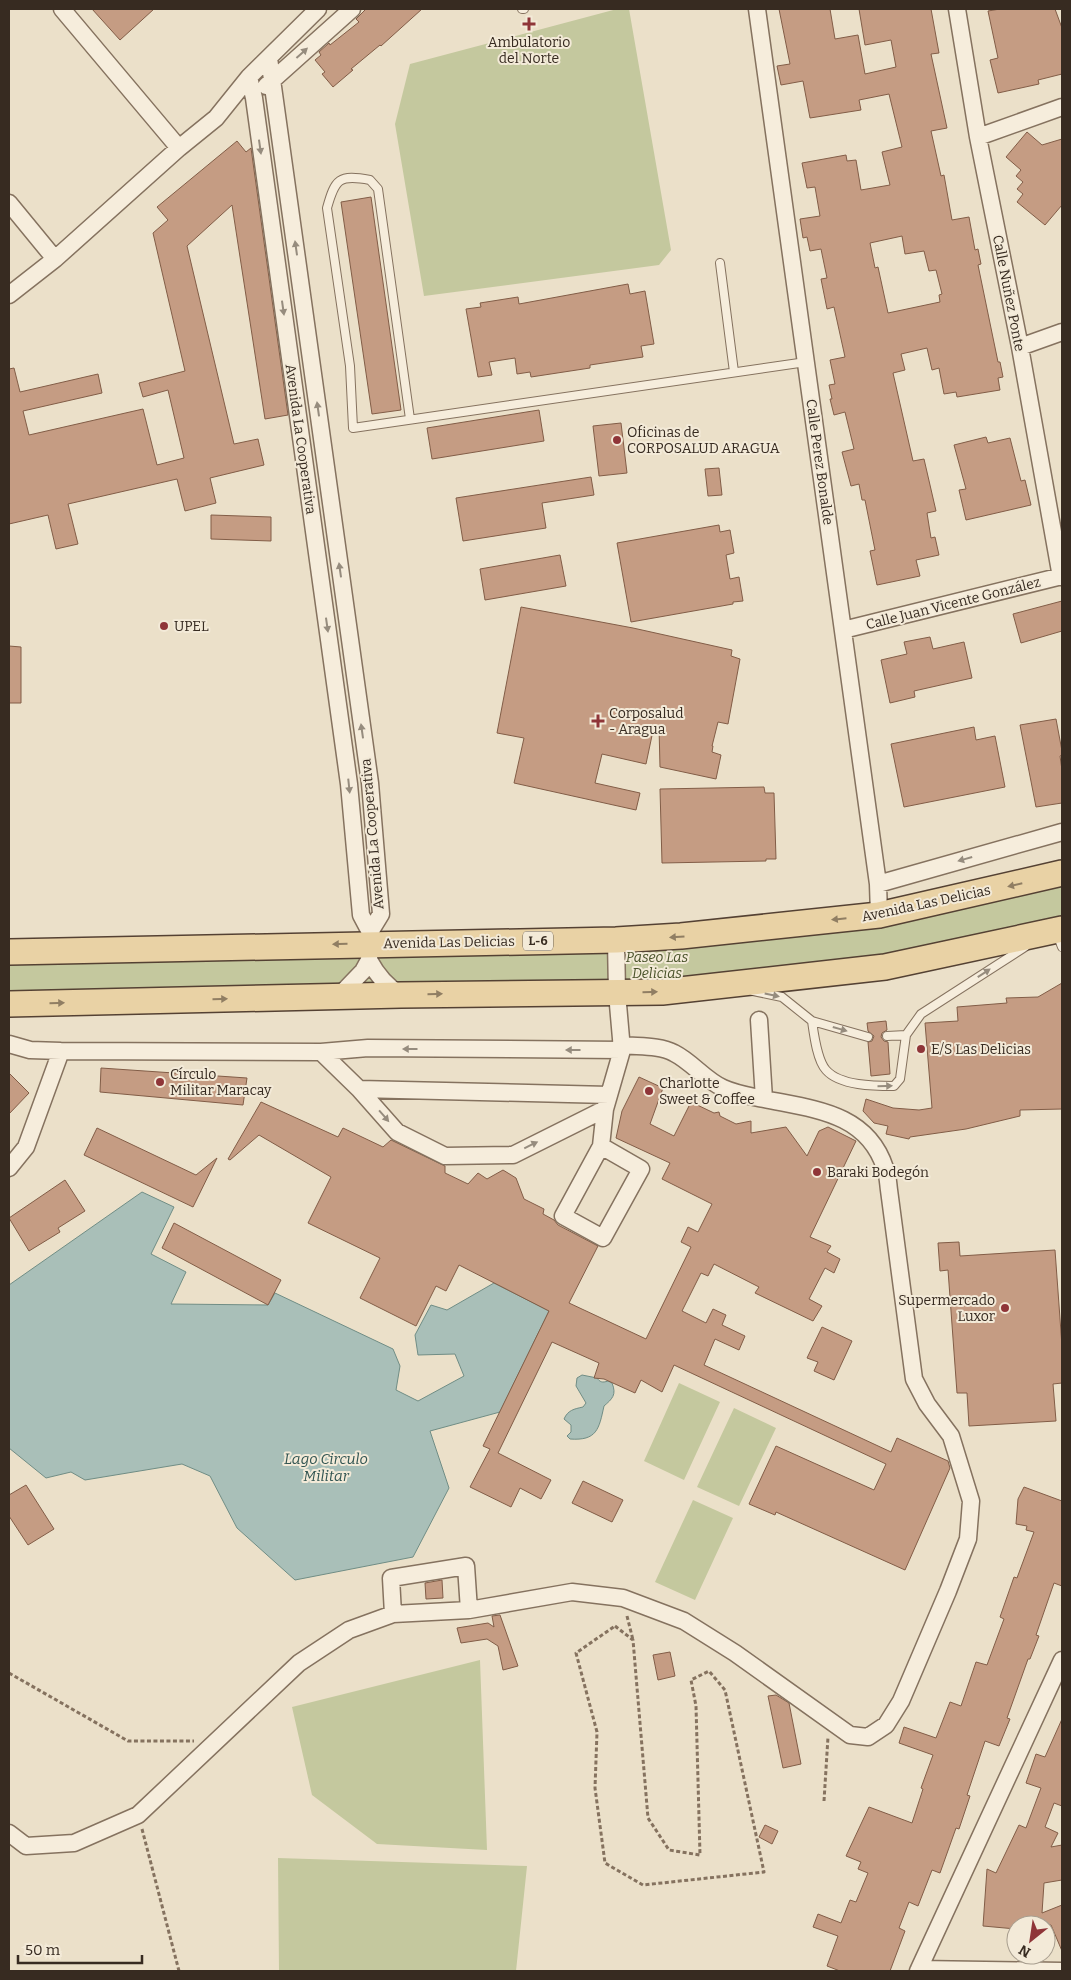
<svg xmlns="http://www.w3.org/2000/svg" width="1071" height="1980" font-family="Bitter,serif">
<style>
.green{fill:#c4c89e}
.water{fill:#a9bfb8;stroke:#708d85}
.building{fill:#c59c83;stroke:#825d47;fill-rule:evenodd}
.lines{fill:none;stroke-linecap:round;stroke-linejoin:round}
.service-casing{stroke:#85725f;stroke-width:10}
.minor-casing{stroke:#85725f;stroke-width:19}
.primary-casing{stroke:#544133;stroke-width:28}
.path{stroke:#85725f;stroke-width:3;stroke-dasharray:4 2.5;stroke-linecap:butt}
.service{stroke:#f6eddc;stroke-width:8}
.minor{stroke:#f6eddc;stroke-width:16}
.primary{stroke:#e9d2a5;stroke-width:25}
.oneway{fill:#968c7e}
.oneway2{fill:#907e63}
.poi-dot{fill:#8f3538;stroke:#f3ead8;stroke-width:2}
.labels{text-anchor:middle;stroke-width:4;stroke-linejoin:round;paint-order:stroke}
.shield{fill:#f3ead8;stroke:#6f6458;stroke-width:1}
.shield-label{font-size:12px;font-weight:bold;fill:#372b21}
.poi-label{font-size:14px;fill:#372b21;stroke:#f3ead8;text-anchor:start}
.street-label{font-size:14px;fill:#372b21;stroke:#f3ead8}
.park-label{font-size:14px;font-style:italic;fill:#49522a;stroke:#f3ead8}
.water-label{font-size:15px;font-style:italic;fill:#325552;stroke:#f3ead8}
</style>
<rect width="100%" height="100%" fill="#ebe0c9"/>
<path class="green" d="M 617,9 L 629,9 L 671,250 L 659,265 L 424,296 L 395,124 L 410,64 Z
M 1062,873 L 1062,929 L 662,992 L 9,1004 L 9,952 L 681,936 Z
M 679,1383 L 720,1402 L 684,1480 L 644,1461 Z
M 734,1408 L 776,1428 L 739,1506 L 697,1487 Z
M 693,1500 L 733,1518 L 695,1600 L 655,1582 Z
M 480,1660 L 487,1850 L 377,1844 L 312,1795 L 292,1707 Z
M 278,1858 L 527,1866 L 516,1971 L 279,1971 Z"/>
<path class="water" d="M 142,1192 L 174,1207 L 151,1254 L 186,1272 L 171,1304 L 268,1305 L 275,1293 L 393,1349 L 400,1366 L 396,1390 L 418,1401 L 464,1376 L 455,1354 L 418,1355 L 415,1335 L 431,1305 L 447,1310 L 494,1283 L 549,1311 L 500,1412 L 430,1431 L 449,1488 L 413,1557 L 295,1580 L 237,1528 L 210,1476 L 182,1464 L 85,1480 L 71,1472 L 46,1478 L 9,1448 L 9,1285 Z
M 582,1375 L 597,1378 C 600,1382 602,1383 608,1381 L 612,1383 C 617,1395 612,1399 604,1406 C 599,1429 597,1441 570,1439 L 567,1436 L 571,1432 L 571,1425 L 564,1419 C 568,1410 574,1409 583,1407 L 586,1403 L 576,1386 L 577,1378 Z"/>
<path class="building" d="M 92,9 L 154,9 L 120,40 Z
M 366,9 L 422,9 L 381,46 L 380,45 L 351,69 L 353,70 L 333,87 L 322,74 L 325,72 L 315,60 L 321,55 L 319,52 L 329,43 L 330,45 L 359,22 L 356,19 Z
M 779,9 L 830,9 L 835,39 L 858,35 L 865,74 L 896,67 L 891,40 L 865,45 L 859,9 L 931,9 L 939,53 L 931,54 L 947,128 L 931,131 L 941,176 L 944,175 L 952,220 L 969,217 L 975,250 L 978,249 L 981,264 L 978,265 L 998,362 L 1000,362 L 1003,377 L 998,378 L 1000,390 L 957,397 L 956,392 L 944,394 L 939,368 L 932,370 L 927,348 L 901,354 L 905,370 L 893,373 L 913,461 L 924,459 L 936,511 L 927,513 L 931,538 L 935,537 L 939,555 L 916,560 L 920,576 L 877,585 L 870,551 L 875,550 L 865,500 L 862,500 L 859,484 L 851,486 L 842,452 L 854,449 L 845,412 L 834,415 L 830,399 L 832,399 L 829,385 L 835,384 L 830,360 L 845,357 L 834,307 L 827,309 L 821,279 L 827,278 L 821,249 L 810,251 L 807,237 L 803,238 L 800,219 L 820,216 L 815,187 L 807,188 L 802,163 L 846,155 L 847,161 L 856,160 L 861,190 L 890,185 L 882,152 L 902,147 L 889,94 L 859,100 L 861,110 L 810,118 L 803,81 L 781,85 L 777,66 L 790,64 ZM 902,236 L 905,254 L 924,251 L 929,271 L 936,270 L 942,294 L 939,295 L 940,302 L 888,313 L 878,267 L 875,268 L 870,243 Z
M 1000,9 L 1055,9 L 1062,28 L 1062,74 L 1038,80 L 1039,84 L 998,93 L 990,60 L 998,58 L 988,11 Z
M 1027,132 L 1042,145 L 1062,139 L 1062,205 L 1045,225 L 1017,202 L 1023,194 L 1017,189 L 1023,182 L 1016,176 L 1021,170 L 1006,157 Z
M 237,141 L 246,152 L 251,148 L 288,415 L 265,419 L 232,205 L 187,246 L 234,444 L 258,439 L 264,465 L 210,478 L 216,503 L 185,511 L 177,479 L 68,504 L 78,544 L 56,549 L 48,515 L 9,524 L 9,369 L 14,368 L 20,392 L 98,374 L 102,393 L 23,411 L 29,435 L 143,409 L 157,465 L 184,458 L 168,390 L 143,397 L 139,383 L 185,371 L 153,233 L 168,220 L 157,207 Z
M 371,197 L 401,410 L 372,414 L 341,202 Z
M 628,284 L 630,294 L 645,291 L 654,344 L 641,346 L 643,357 L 590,365 L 590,368 L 531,377 L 530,372 L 517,374 L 515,358 L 489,362 L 492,375 L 478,377 L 466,309 L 481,307 L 480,303 L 518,297 L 519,304 Z
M 539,410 L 544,441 L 432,459 L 427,428 Z
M 621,423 L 627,473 L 599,476 L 593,426 Z
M 986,437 L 988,443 L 1010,438 L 1021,481 L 1025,480 L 1031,505 L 966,520 L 959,490 L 966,489 L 954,445 Z
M 719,468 L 722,495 L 708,496 L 705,469 Z
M 591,477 L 594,495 L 542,503 L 546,528 L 463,541 L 456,498 Z
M 211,515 L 271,517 L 271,541 L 211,539 Z
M 719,525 L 720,532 L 730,530 L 734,553 L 726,555 L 730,579 L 739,577 L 743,601 L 733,602 L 733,604 L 631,622 L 617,543 Z
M 560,555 L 566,586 L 485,600 L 480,569 Z
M 1062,601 L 1062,631 L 1021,643 L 1013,614 Z
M 521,607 L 633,628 L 732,650 L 731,656 L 740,659 L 728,724 L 718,722 L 712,746 L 713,746 L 712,752 L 721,755 L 716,779 L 660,767 L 659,726 L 654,726 L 646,764 L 602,754 L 595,783 L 640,793 L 636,810 L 514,783 L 524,738 L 497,733 Z
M 930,637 L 933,649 L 964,642 L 972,678 L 914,691 L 915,697 L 890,703 L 881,660 L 907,654 L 904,642 Z
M 9,646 L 21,647 L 21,703 L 9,703 Z
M 1056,719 L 1062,751 L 1062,755 L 1060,756 L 1062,770 L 1062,803 L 1036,807 L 1020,725 Z
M 974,727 L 976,740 L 995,736 L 1005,787 L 904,807 L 891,744 Z
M 764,787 L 765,793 L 774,793 L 776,859 L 766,859 L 766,861 L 662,863 L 660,789 Z
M 1062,983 L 1062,1109 L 1020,1110 L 1020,1116 L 966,1129 L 910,1137 L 909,1139 L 886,1134 L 888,1126 L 874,1123 L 863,1111 L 866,1099 L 893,1108 L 919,1110 L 932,1108 L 925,1023 L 958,1021 L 957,1007 L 1007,1003 L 1006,998 L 1038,997 Z
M 886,1021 L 887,1030 L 882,1033 L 881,1037 L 884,1041 L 888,1042 L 890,1074 L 871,1076 L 868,1042 L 872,1041 L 874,1036 L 868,1031 L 867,1023 Z
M 101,1068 L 247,1078 L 243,1105 L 100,1092 Z
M 9,1073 L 29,1093 L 9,1114 Z
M 639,1077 L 663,1088 L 650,1124 L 674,1136 L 691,1102 L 714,1113 L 719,1112 L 720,1116 L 736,1124 L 751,1121 L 751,1133 L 786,1127 L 807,1156 L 819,1131 L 828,1127 L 856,1141 L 810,1237 L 831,1246 L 827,1252 L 840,1259 L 834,1273 L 825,1268 L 809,1299 L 822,1306 L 813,1321 L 755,1293 L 759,1287 L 714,1264 L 708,1276 L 701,1273 L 682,1311 L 706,1323 L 713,1309 L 726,1315 L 722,1325 L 745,1336 L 739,1350 L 715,1339 L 704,1365 L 891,1452 L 897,1438 L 948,1461 L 950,1468 L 905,1570 L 776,1512 L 775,1515 L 749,1504 L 776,1446 L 874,1490 L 886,1464 L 674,1365 L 662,1392 L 641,1380 L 635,1393 L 604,1379 L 594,1378 L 599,1363 L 552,1342 L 498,1453 L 551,1480 L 541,1499 L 520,1488 L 511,1507 L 470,1487 L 490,1449 L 483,1446 L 549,1311 L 459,1265 L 446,1291 L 436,1286 L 416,1326 L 360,1298 L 380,1258 L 308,1223 L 331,1177 L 259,1135 L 230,1160 L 228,1159 L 261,1102 L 338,1137 L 343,1128 L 383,1147 L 391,1140 L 445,1166 L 445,1173 L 468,1184 L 478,1173 L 487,1179 L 503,1170 L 516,1178 L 524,1199 L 544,1209 L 543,1214 L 554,1220 L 558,1225 L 598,1246 L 569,1303 L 646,1339 L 691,1247 L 681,1242 L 688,1227 L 698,1232 L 712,1204 L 662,1179 L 670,1163 L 616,1138 L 622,1111 Z
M 97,1128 L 196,1175 L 217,1158 L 193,1207 L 84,1155 Z
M 65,1180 L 85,1211 L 58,1228 L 60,1232 L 29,1251 L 9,1218 Z
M 174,1223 L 281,1280 L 268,1305 L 162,1248 Z
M 959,1242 L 960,1256 L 1055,1250 L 1062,1346 L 1062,1383 L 1053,1384 L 1056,1421 L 969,1426 L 967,1393 L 957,1393 L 948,1270 L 940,1271 L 938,1243 Z
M 822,1327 L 852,1341 L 834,1380 L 814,1371 L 818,1362 L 807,1358 Z
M 583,1481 L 623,1500 L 612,1522 L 572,1503 Z
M 26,1485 L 54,1529 L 28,1545 L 9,1516 L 9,1495 Z
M 1024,1487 L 1062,1501 L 1062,1586 L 1054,1583 L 1036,1635 L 1039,1636 L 1030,1659 L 1028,1659 L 1007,1718 L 1010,1719 L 999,1746 L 985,1741 L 967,1795 L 970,1796 L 959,1829 L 956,1828 L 940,1873 L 932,1870 L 918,1906 L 909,1902 L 899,1928 L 905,1931 L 890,1971 L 840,1971 L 827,1966 L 838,1936 L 813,1927 L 818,1914 L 841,1923 L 850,1900 L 856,1902 L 868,1873 L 858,1869 L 861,1862 L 846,1856 L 869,1807 L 912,1823 L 923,1789 L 921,1788 L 933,1755 L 899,1743 L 904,1727 L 936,1738 L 950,1702 L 961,1706 L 976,1662 L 987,1665 L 1004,1619 L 1000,1617 L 1014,1577 L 1017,1578 L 1034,1532 L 1026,1530 L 1027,1526 L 1016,1524 L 1018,1499 Z
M 442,1580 L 443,1598 L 426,1599 L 425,1583 Z
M 500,1615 L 518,1666 L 503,1670 L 498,1646 L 487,1639 L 461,1643 L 457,1628 L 488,1623 L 494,1627 L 492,1616 Z
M 670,1652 L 675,1676 L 658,1680 L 653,1655 Z
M 776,1695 L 789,1703 L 801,1764 L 783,1768 L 768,1696 Z
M 1062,1719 L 1062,1806 L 1054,1803 L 1045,1827 L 1058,1833 L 1051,1847 L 1062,1845 L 1062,1880 L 1044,1883 L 1042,1913 L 1062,1905 L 1062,1951 L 1051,1925 L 1016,1925 L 1016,1929 L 983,1926 L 987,1869 L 996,1873 L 1019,1825 L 1026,1828 L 1041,1788 L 1026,1783 L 1036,1754 L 1045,1757 Z
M 765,1825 L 778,1831 L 772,1844 L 759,1837 Z"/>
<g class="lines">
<defs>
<path id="service" d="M 522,9 L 524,9
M 720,263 L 734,372
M 410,419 L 378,189 L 370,180 C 339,174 335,179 327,208 L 350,366 L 353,428 L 806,362
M 1057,934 L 1062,947
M 753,991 L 782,997 L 812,1021 C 814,1035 817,1060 826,1070 C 840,1086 875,1086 894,1086 L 900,1079 L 906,1035 L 921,1014 L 1025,947
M 812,1021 L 868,1037
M 887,1036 L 906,1035"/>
<path id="minor" d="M 62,9 L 179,148
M 757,9 L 878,884 L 879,915
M 957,9 L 978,137 L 1020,347 L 1061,577
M 249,77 L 254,98 L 349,784 L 361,915 L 370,932 L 381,914 L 370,783 L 269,58
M 266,86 L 352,9
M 978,137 L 1062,107
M 9,203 L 55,259
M 9,295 L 55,259 L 179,148 L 216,118 L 249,77 L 318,9
M 1020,347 L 1062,332
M 843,630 L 1062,576
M 878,884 L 1062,832
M 369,960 C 377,975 387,987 401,995
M 338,997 L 363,971 L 369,960 L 370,935
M 759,1020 L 764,1099
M 9,1044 L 30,1050 L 61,1051 L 321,1052
M 359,1089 L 609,1095
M 605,1109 L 513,1155 L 445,1156 L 397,1132 L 359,1089 L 321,1052 L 368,1048 L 622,1050
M 601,1146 L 641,1169 L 603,1238 L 563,1216 L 601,1146 L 605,1109 L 622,1050 L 617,993 L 616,940
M 9,1168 L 26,1147 L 61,1051
M 469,1610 L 572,1592 L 623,1598 L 684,1621 L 735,1653 L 850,1735 L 868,1737 L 886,1725 L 901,1701 L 948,1591 L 968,1539 L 971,1501 L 951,1436 L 927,1404 L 914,1379 L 889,1190 C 888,1183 888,1175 885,1168 C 867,1112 812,1109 764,1099 C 750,1096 736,1094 723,1088 C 705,1080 692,1062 674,1053 C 659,1045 638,1047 622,1045
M 9,1833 L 26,1846 L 74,1843 L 138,1815 L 299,1663 L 349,1630 L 393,1614 L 469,1610 L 466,1566 L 391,1578 L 393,1614
M 919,1969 L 1062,1971
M 918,1971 L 1062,1660"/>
<path id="primary" d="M 9,952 L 616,940 L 681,936 L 879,915 L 1062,873
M 9,1004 L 401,995 L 662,992 L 885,967 L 1062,929"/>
</defs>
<use href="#service" class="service-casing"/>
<use href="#minor" class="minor-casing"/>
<use href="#primary" class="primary-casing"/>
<path class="path" d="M 627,1616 L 633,1640
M 615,1626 L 633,1640 L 648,1818 L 669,1850 L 700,1855 L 696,1706 L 691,1680 L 709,1671 L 725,1690 L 764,1872 L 643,1885 L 605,1863 L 595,1788 L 597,1732 L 576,1653 Z
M 9,1673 L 128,1741 L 194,1741
M 824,1801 L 828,1737
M 142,1829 L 179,1971"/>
<use href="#service" class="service"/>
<use href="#minor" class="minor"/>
<use href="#primary" class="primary"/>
</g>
<defs><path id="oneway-solid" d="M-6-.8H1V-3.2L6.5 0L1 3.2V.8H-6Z" transform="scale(1.25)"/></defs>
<g class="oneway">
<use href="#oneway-solid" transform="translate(302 53) rotate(-42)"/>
<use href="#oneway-solid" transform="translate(260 147) rotate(82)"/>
<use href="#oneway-solid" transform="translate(296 248) rotate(-98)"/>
<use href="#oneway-solid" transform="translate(283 308) rotate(82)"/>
<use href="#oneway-solid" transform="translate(318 409) rotate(-98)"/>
<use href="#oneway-solid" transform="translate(340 570) rotate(-98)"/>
<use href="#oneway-solid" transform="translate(327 625) rotate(82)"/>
<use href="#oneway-solid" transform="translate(362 731) rotate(-98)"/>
<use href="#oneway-solid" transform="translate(349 786) rotate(84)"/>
<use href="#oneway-solid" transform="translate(965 859) rotate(164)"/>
<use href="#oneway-solid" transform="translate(984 973) rotate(-33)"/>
<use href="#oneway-solid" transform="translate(772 995) rotate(12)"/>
<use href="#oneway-solid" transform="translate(840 1029) rotate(16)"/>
<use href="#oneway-solid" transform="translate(410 1049) rotate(-180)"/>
<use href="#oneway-solid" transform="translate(573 1050) rotate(-180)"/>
<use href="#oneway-solid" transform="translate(885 1086) rotate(-2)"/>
<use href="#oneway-solid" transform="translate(384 1116) rotate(49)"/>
<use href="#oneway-solid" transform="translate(531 1145) rotate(-26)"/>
</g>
<g class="oneway2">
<use href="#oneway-solid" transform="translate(1015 885) rotate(167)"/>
<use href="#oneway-solid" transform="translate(839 919) rotate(174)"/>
<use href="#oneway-solid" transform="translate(677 937) rotate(176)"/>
<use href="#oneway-solid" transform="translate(340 944) rotate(179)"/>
<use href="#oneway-solid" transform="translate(650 992) rotate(-1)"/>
<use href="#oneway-solid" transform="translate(435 994) rotate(-1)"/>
<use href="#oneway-solid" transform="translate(220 999) rotate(-1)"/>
<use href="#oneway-solid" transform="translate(57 1003) rotate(-1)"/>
</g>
<g class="poi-dot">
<path d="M526.5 16.5h5v5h5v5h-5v5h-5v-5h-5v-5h5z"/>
<circle cx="617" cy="440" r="5"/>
<circle cx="164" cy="626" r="5"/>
<path d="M595.5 713.5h5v5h5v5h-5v5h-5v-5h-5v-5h5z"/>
<circle cx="921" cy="1049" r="5"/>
<circle cx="160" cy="1082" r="5"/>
<circle cx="649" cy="1091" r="5"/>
<circle cx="817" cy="1172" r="5"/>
<circle cx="1005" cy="1308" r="5"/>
</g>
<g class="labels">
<rect class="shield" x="523" y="931.5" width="30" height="19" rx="4"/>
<g class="shield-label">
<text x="538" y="945">L-6</text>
</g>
<g class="poi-label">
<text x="529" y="47" text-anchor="middle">Ambulatorio<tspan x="529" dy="16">del Norte</tspan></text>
<text x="627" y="437">Oficinas de<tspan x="627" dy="16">CORPOSALUD ARAGUA</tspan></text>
<text x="174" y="631">UPEL</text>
<text x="609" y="718">Corposalud<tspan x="609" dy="16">- Aragua</tspan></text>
<text x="931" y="1054">E/S Las Delicias</text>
<text x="170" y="1079">Círculo<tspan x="170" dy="16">Militar Maracay</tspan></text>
<text x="659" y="1088">Charlotte<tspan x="659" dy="16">Sweet &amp; Coffee</tspan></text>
<text x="827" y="1177">Baraki Bodegón</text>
<text x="995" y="1305" text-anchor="end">Supermercado<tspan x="995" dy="16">Luxor</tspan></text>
</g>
<g class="street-label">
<text transform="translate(1009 293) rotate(79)" y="5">Calle Nuñez Ponte</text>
<text transform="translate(301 439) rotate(82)" y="5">Avenida La Cooperativa</text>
<text transform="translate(820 462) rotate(82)" y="5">Calle Perez Bonalde</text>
<text transform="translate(953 603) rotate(-14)" y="5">Calle Juan Vicente González</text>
<text transform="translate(372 834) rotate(-95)" y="5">Avenida La Cooperativa</text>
<text transform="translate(926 903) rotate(-12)" y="5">Avenida Las Delicias</text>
<text transform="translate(449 942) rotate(-1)" y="5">Avenida Las Delicias</text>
</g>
<g class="park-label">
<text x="657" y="962">Paseo Las<tspan x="657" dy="16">Delicias</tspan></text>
</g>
<g class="water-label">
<text x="326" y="1464">Lago Circulo<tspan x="326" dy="17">Militar</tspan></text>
</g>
</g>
<rect width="1071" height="1980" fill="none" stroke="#372b21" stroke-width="20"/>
<g transform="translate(1031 1940) rotate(210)"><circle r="24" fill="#f3ead8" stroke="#a89e8f"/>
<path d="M0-4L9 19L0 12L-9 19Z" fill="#8f3538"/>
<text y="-8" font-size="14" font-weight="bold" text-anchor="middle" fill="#372b21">N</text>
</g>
<path d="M18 1955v8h124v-8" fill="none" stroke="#372b21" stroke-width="2.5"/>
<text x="25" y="1955" font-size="15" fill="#372b21" stroke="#f3ead8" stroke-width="4" paint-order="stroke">50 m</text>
</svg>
